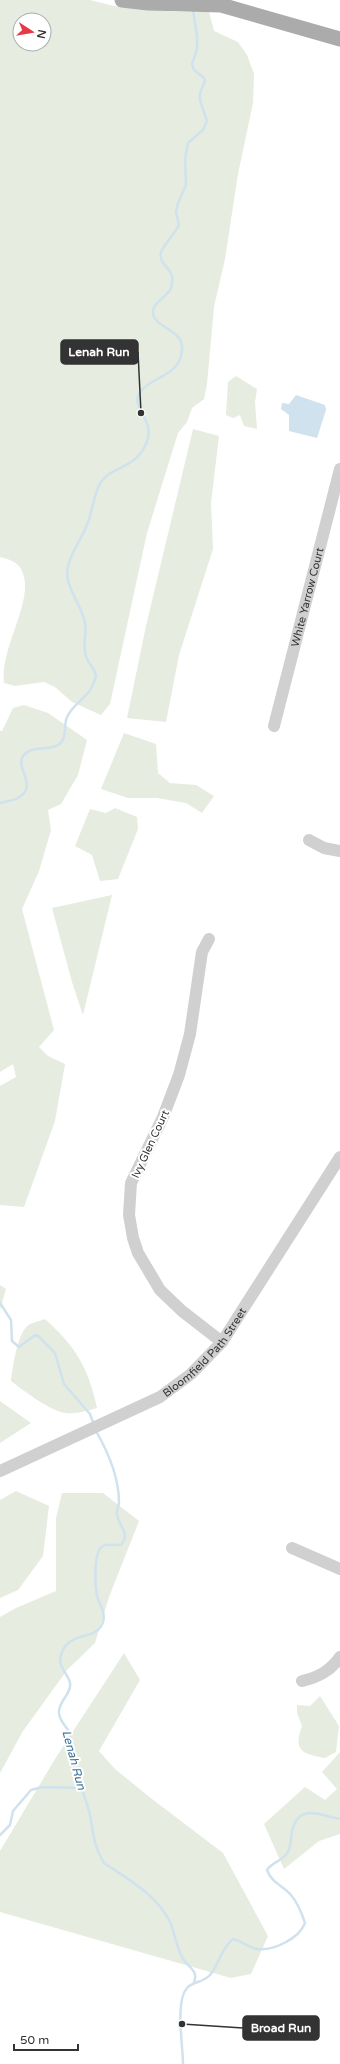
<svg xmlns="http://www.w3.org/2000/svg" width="340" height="2064" font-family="'Varela Round',sans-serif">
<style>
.green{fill:#e6ecdf;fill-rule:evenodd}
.water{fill:#cfe2ee}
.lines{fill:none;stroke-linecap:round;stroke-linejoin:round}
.stream{stroke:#cfe2ee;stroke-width:2.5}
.minor{stroke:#d0d0d0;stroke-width:12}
.major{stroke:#ababab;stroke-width:15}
.labels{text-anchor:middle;stroke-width:4;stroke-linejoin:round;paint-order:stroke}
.street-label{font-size:11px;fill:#333;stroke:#fff}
.water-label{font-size:12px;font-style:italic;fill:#3f7597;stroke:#fff}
.leader{fill:none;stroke:#333;stroke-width:1.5}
.callout-dot{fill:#333;stroke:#fff;stroke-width:1.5}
.callout{fill:#333;stroke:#333;stroke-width:1.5}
.callout-label{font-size:12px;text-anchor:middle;font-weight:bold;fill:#fff}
</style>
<rect width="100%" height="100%" fill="#fff"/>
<path class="green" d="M 0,0 L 90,0 L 114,6 L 175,12 L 209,12 L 214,31 L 238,42 L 247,55 L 254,74 L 253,103 L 238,174 L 225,259 L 214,307 L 207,384 L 204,399 L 192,408 L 187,422 L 178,433 L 147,533 L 110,704 L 101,715 L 72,702 L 55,687 L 44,682 L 15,686 L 4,683 C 0,645 37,598 21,569 C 17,561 7,559 0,557 ZM 20,20 L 44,20 L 44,44 L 20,44 Z
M 236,376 L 257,389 L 255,402 L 257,429 L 244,426 L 240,415 L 233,418 L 226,415 L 228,382 Z
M 193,429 L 219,436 L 211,503 L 213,549 L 179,655 L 166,722 L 127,718 L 146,626 Z
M 24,705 L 48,713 L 87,740 L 78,775 L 61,804 L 48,810 L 51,830 L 39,871 L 22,909 L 54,1030 L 39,1047 L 48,1056 L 65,1064 L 55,1121 L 24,1207 L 0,1205 L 0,1086 L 16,1077 L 13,1064 L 0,1072 L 0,731 L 2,731 L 13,708 Z
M 124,733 L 156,744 L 158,773 L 170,783 L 196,785 L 214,796 L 202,813 L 186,803 L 157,798 L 128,798 L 101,789 Z
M 115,808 L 137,817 L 138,829 L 118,879 L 100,881 L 92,855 L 75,846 L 90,809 L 106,813 Z
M 112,895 L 83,1015 L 72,982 L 52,908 Z
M 0,1285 L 6,1289 L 0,1310 Z
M 45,1319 C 76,1347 88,1367 97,1408 C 86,1411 77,1414 66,1413 C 51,1412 23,1390 11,1381 C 13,1367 17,1331 30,1324 C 34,1322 41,1321 45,1319 Z
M 0,1401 L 31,1423 L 0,1443 Z
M 16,1491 L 49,1506 L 43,1556 L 18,1590 L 0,1598 L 0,1500 Z
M 62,1493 L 103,1493 L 139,1521 L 109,1597 L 95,1643 L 68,1669 L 49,1695 L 23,1731 L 0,1773 L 0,1617 L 16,1608 L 56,1591 L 56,1518 Z
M 124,1653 L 140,1680 L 99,1751 L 115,1769 L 152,1799 L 223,1853 L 268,1936 L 251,1974 L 231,1978 L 0,1912 L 0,1851 L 55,1759 Z
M 320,1696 L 339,1726 L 336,1752 L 325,1758 C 302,1754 293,1751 302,1726 L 297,1713 L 297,1705 L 310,1706 Z
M 340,1752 L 340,1834 L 319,1841 L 284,1869 L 264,1824 L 305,1787 L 325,1800 L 337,1789 L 322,1772 Z"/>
<path class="water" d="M 296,395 L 325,405 L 326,410 L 317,438 L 289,431 L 289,415 L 281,409 L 282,403 L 289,404 Z"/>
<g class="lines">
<path class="stream" d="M 0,803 C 5,801 13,801 18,798 C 39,786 15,769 23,756 C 31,745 48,751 58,745 C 68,739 63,726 67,717 C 76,699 91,699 96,675 C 94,668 88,663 86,656 C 82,645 87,634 85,623 C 82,604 63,586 68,566 C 72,550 83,537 88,522 C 93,509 94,493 101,482 C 112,466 134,469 145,446 C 159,419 127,408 141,391 C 152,377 176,376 181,356 C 188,330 161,331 154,317 C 148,304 168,297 171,288 C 178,267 158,268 161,252 C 163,246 175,233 179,225 L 176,212 L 178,203 L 186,185 L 185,159 L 188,143 L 203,130 L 207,121 L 200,100 L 200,93 L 205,81 L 204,78 L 194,70 L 192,64 L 197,49 L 197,36 L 193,10
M 0,1303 L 11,1320 L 12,1341 L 19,1347 L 34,1336 L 37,1335 L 55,1353 L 64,1384 L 90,1414 L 94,1425
M 96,1431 C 108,1452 119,1478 119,1502 C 119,1507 116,1510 117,1514 C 119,1528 131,1532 121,1545 C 116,1545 107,1544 103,1546 C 93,1551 95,1586 97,1596 C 99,1604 106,1612 103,1622 C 97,1642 69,1629 61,1655 C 57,1667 68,1673 70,1683 C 72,1694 58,1701 59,1713 C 59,1720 66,1726 69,1732 C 71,1739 71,1748 72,1756 C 75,1775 84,1792 89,1811 C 94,1832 92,1843 104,1863 C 128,1879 157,1895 170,1922 C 175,1933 176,1946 182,1957 C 187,1967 199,1970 194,1982
M 0,1835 L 10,1825 L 13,1811 L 31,1790 L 42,1787 L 81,1788
M 183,2064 C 183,2046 175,2001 187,1988 C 193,1981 203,1983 210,1975 C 219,1964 222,1947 233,1939 C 242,1941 249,1948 257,1949 C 273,1951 299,1939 305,1923 C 302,1914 298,1903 291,1895 C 283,1886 271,1882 267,1870 C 272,1862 283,1861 288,1852 C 291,1846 291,1838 292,1831 C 299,1802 321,1816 340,1819"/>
<g class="minor">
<path id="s1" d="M 274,726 L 340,469"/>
<path d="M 309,840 L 324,848 L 340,851"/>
<path d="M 209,939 L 202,952 L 190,1034 L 179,1075 L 163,1117 L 131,1183 L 129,1215 L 133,1238 L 138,1253 L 160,1290 L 182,1311 L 222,1342"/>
<path id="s2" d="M 0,1471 L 160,1397 L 191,1374 L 222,1342 L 340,1157"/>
<path d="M 292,1548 L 340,1569"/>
<path d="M 302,1681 C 319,1677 330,1671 340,1657"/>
</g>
<path class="major" d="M 122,0 L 148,3 L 221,5 L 340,39"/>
</g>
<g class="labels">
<g class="street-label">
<text dy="4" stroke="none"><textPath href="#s1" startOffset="133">White Yarrow Court</textPath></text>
<text transform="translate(150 1144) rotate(-65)" y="4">Ivy Glen Court</text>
<text dy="4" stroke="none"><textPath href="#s2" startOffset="240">Bloomfield Path Street</textPath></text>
</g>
<g class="water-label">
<text transform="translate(74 1760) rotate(75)" y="4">Lenah Run</text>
</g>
</g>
<path class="leader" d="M141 413L138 352M182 2024L243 2028"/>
<g class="callout-dot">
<circle cx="141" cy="413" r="4"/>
<circle cx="182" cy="2024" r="4"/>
</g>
<g class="callout">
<rect x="61" y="340" width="77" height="24" rx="4"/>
<rect x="243" y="2016" width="76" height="24" rx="4"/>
</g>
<g class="callout-label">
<text x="99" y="356">Lenah Run</text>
<text x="281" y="2032">Broad Run</text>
</g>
<g transform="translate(32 32) rotate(102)"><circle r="19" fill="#ffffff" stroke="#adadad"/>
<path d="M0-3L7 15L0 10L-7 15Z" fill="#e63946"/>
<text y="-6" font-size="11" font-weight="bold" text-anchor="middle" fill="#333333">N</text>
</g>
<path d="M14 2044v6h64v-6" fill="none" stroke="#333333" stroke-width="2"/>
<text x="20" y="2044" font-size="12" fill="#333333" stroke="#ffffff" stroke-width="3" paint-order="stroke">50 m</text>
</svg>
